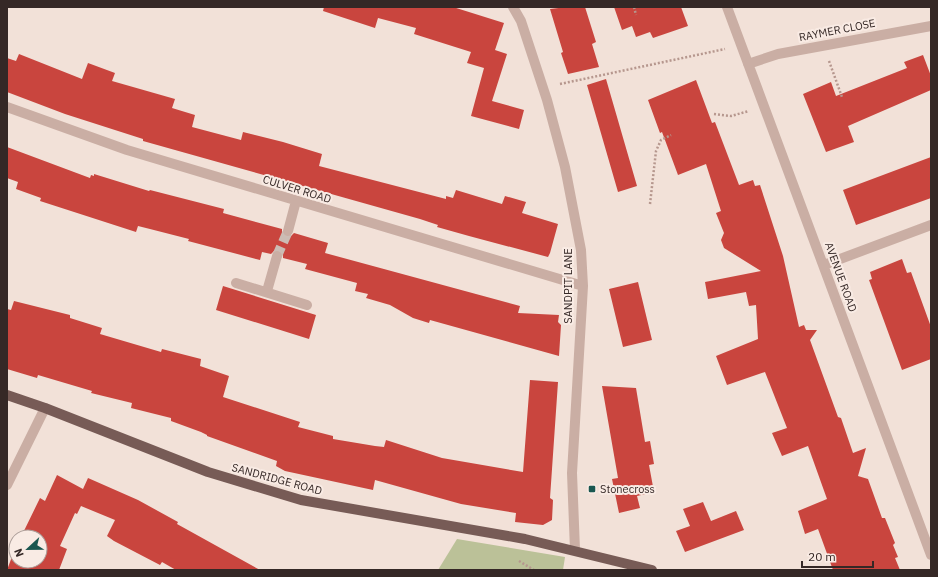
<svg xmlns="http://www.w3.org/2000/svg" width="938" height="577" font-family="'IBM Plex Sans',sans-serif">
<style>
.green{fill:#bbc198}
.building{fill:#c9453e}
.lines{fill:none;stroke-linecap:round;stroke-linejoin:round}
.minor-tunnel{stroke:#ccbcb4;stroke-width:10;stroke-dasharray:10 5;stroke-linecap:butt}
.path{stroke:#b6978e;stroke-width:2.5;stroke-dasharray:2 2;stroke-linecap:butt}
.minor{stroke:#caaea4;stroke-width:10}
.major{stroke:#775b56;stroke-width:10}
.poi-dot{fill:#1a5750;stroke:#f9ebe4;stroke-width:1.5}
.labels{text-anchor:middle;stroke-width:4;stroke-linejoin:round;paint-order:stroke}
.street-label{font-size:11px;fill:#352826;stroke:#f9ebe4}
.poi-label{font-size:11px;fill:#352826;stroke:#f9ebe4;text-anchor:start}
</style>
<rect width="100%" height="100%" fill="#f2e1d8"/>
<path class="green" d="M 457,539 L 565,557 L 563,570 L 438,570 Z"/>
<path class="building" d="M 324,7 L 453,7 L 504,23 L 495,50 L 507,54 L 492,101 L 524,110 L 519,129 L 471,116 L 484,68 L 467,63 L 471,52 L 414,34 L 416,28 L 378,18 L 375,28 L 323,11 Z
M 567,7 L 585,7 L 596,42 L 592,44 L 599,67 L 568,74 L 561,53 L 563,52 L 550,9 Z
M 614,7 L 681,7 L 688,26 L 653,38 L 650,32 L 636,37 L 632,26 L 622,30 Z
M 19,54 L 82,79 L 88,63 L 115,73 L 112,81 L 175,99 L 172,108 L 195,115 L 192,127 L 241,140 L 243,132 L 283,142 L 322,154 L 319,166 L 446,199 L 446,196 L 453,198 L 456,190 L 502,204 L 505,196 L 526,202 L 522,213 L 558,224 L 550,253 L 548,257 L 469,236 L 437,227 L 438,225 L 420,219 L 143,141 L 143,139 L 65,114 L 7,92 L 7,58 L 16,61 Z
M 923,55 L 931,76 L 931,90 L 848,126 L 854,142 L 826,152 L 803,94 L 831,82 L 836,96 L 907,68 L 904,62 Z
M 606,79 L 637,186 L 618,192 L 587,85 Z
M 696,80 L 712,123 L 715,122 L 739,185 L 753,180 L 755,186 L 760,185 L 783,256 L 799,327 L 804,325 L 806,330 L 817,330 L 810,340 L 838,417 L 841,418 L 853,453 L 866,448 L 858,476 L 868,479 L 882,518 L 885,518 L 895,543 L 893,545 L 898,557 L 895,558 L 900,570 L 833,570 L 818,529 L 805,534 L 798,511 L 827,499 L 808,446 L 782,456 L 772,433 L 787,428 L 765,372 L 727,385 L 716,356 L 758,339 L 756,305 L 749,306 L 746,292 L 708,299 L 705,282 L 761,271 L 724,248 L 721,240 L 724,233 L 716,213 L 721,211 L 706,164 L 678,175 L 662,132 L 660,133 L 648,100 Z
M 7,147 L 90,178 L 91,175 L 94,176 L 94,174 L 149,191 L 150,190 L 224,209 L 223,213 L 282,229 L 282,233 L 286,237 L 290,237 L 294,233 L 328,243 L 325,253 L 520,306 L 518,313 L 559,315 L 558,322 L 561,325 L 559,356 L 430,320 L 429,323 L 413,318 L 390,305 L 366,298 L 368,294 L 355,291 L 357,283 L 305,269 L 307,264 L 283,258 L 283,254 L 279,250 L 275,250 L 271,254 L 262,252 L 260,260 L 188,241 L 189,239 L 150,229 L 138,226 L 136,232 L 40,201 L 41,198 L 16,189 L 18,182 L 7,178 Z
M 931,157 L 931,198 L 856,225 L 843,190 Z
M 902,259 L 907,273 L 911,272 L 931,327 L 931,359 L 902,370 L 869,280 L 872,279 L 870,272 Z
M 638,282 L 652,340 L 623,347 L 609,289 Z
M 223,286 L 316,315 L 309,339 L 216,310 Z
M 14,301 L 70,315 L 70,318 L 102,328 L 100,334 L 161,352 L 162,349 L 201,359 L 200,366 L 229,376 L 223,397 L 300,422 L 298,427 L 333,436 L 333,439 L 375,446 L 384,447 L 386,440 L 442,458 L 523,472 L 530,380 L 558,382 L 550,498 L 553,500 L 552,520 L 543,525 L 515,522 L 516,513 L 461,504 L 375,480 L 373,490 L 285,471 L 276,466 L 277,461 L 207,436 L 207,435 L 201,432 L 171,421 L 171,418 L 131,408 L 132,403 L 91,393 L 92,391 L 38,375 L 37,378 L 7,369 L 7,309 L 11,310 Z
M 602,386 L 636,388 L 645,442 L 650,441 L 654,464 L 649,465 L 654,492 L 637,496 L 640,508 L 619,513 L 612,479 L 618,478 Z
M 57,475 L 83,489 L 88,478 L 138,500 L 178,522 L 177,524 L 260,570 L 176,570 L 162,562 L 160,565 L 114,541 L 107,536 L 115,520 L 81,506 L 77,514 L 75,513 L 60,546 L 67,549 L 59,570 L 7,570 L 16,546 L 16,561 L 40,561 L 40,537 L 21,537 L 40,498 L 45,501 Z
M 703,502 L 711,521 L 736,511 L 744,530 L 685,552 L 676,531 L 690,526 L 683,509 Z"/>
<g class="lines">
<path class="minor-tunnel" d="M 277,256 L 288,231"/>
<path class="path" d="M 634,7 L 636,15
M 829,61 L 842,97
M 560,84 L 725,49
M 714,114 L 731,116 L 749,111
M 650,204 L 656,151 L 661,140 L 671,135
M 519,561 L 534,570"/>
<path class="minor" d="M 513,7 L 521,21 L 547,100 L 565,167 L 581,250 L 583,286 L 572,473 L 575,550
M 727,7 L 931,555
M 748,64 L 778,54 L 931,26
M 7,107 L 127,150 L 583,286
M 288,231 L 296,201
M 824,265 L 931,225
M 236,283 L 307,305
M 267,291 L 277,256
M 7,485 L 45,408"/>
<path class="major" d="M 7,395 L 45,408 L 208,472 L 301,500 L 525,539 L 652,570"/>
</g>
<rect class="poi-dot" x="588" y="485" width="8" height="8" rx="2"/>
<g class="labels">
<g class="street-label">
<text transform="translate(837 30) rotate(-11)" y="4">RAYMER CLOSE</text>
<text transform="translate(297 189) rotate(17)" y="4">CULVER ROAD</text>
<text transform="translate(841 277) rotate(70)" y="4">AVENUE ROAD</text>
<text transform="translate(568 286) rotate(-90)" y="4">SANDPIT LANE</text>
<text transform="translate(277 479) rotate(15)" y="4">SANDRIDGE ROAD</text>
</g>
<g class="poi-label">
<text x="600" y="493">Stonecross</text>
</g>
</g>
<rect width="938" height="577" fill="none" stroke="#352826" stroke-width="16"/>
<g transform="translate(28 549) rotate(248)"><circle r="19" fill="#f9ebe4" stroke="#ab9d98"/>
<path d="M0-3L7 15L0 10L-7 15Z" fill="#1a5750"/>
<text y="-6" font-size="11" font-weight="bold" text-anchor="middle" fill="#352826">N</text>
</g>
<path d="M802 561v6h71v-6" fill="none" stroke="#352826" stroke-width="2"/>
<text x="808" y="561" font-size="12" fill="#352826" stroke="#f9ebe4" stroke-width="3" paint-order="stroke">20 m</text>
</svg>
